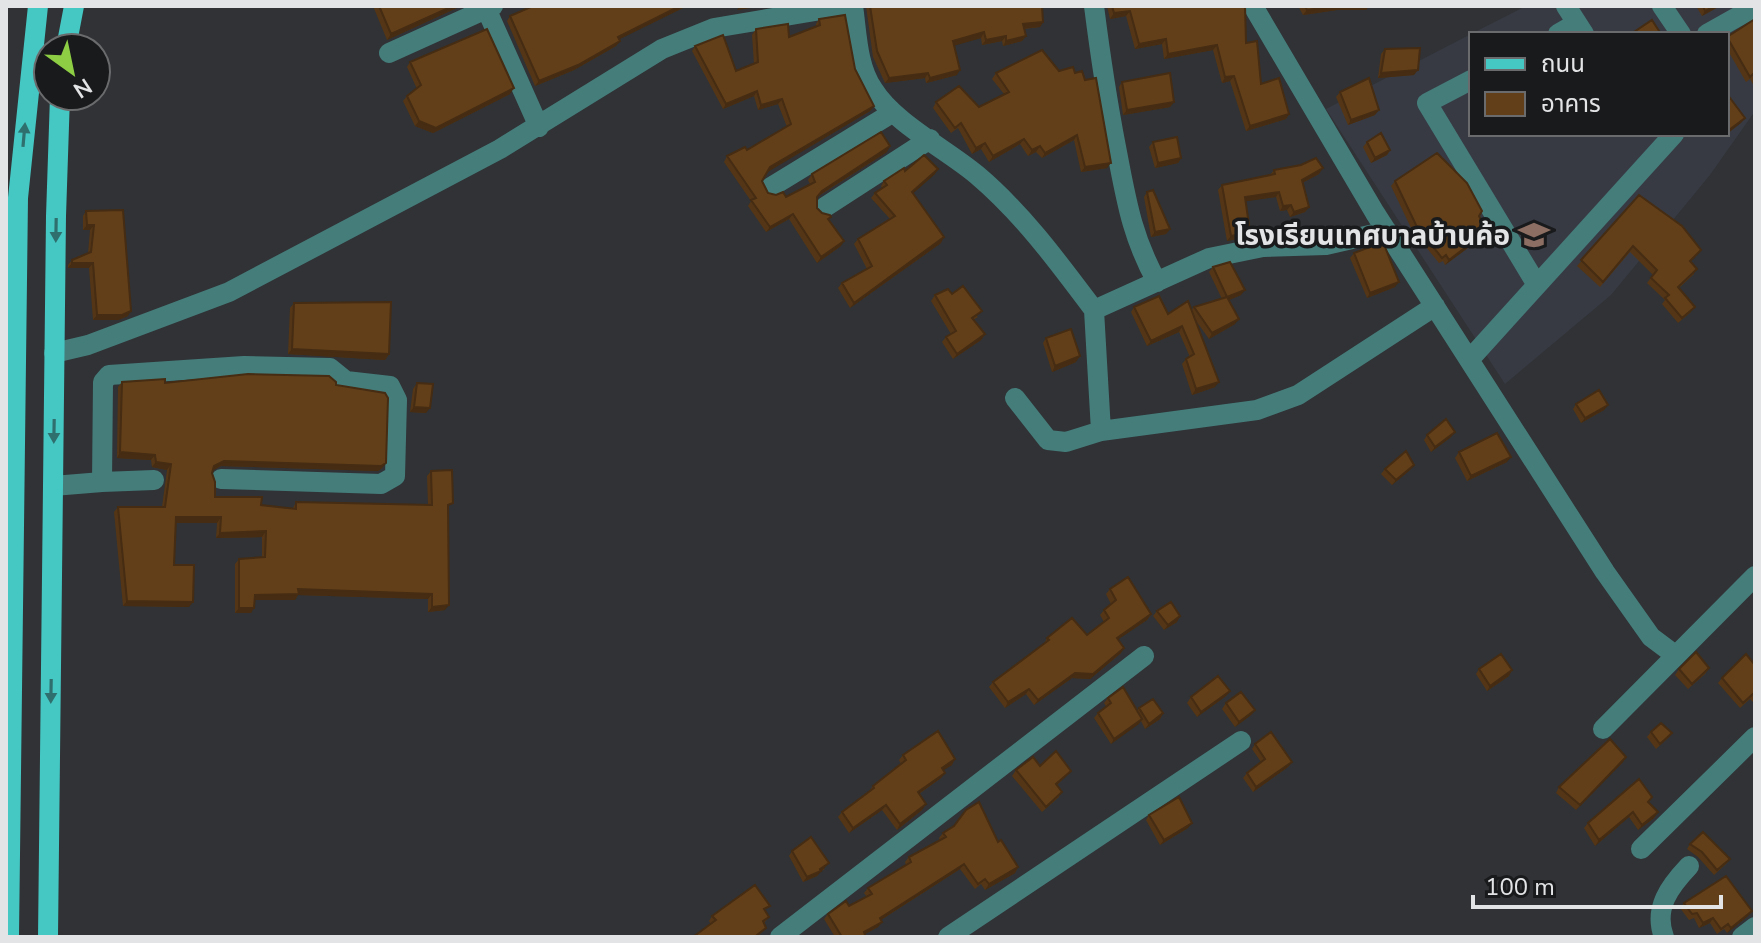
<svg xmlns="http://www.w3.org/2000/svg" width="1761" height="943" font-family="'Nunito Sans','Noto Sans Thai',sans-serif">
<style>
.built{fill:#373a43}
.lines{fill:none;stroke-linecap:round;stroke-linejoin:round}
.minor{stroke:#457d7b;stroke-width:20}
.major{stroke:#45c7c3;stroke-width:20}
.wall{fill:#543616}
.shaded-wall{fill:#452c12}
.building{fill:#623f19;stroke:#452c12;stroke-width:2}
.oneway{fill:#2f706f}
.labels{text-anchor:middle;stroke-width:7;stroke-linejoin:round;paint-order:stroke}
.poi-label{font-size:28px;font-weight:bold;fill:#e3e4e6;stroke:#191a1b;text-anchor:end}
</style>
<rect width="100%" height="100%" fill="#303235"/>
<path class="built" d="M 1526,6 L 1755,6 L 1755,111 L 1710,175 L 1611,295 L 1505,384 L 1326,109 L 1471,34 L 1471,134 L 1727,134 L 1727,34 L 1471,34 Z"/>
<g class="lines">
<path class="minor" d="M 485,6 L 539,127
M 853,6 C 857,33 857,66 873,89 C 894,123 946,149 977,175 C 1023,214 1058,262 1094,310 L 1209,258 L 1263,247 L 1326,245 L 1387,231
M 1094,6 C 1100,53 1107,100 1116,147 C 1126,198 1131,235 1157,282
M 1253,6 L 1375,213 L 1605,572 L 1651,637 L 1675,655
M 1566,6 L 1584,34
M 1662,6 L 1681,34
M 1558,34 L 1577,23
M 1707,34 L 1755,7
M 389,53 L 493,6
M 1471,80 L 1427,103 L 1537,285
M 771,187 L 892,113
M 825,207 L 930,139
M 1094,310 L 1101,431
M 54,353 L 88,345 L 229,292 L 500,149 L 662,49 L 714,28 L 845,6
M 1470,359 L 1674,134
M 1015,398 L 1048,440 L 1066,442 L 1101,431 L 1257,410 L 1298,395 L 1435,306
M 102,482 L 154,480
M 53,486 L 102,482 L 103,382 L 109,375 L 244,366 L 330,368 L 346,381 L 390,386 L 397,400 L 395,476 L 381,484 L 221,479
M 1603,729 L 1755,576
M 1641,849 L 1755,737
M 780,937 L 1144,656
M 948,937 L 1241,741
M 1664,937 C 1653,908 1670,886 1689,866
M 1742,937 L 1755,927"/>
<path class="major" d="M 66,48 L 74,6
M 9,937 L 18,198 L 38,6
M 48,937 L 56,216 L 60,96"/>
</g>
<path class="wall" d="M 373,6 L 461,6 L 387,40 Z
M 687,6 L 619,39 L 620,41 L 616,46 L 574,70 L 535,86 L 507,21 L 510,16 Z
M 866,6 L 1042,6 L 1043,22 L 1040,27 L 1024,29 L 1026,36 L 1022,41 L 1003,46 L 1002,41 L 982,45 L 981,38 L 954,45 L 957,75 L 926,83 L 925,78 L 885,83 L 873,57 Z
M 1107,6 L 1245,6 L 1246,43 L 1261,84 L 1289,114 L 1286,119 L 1246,131 L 1230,81 L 1222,83 L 1213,50 L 1164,59 L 1162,44 L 1135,49 L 1126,16 L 1110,19 Z
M 1298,6 L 1369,6 L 1366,10 L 1337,10 L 1303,15 Z
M 1696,6 L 1720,6 L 1702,16 Z
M 819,19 L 855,69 L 874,106 L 870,111 L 767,172 L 762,181 L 768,193 L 786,197 L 810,184 L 808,180 L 812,174 L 887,152 L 817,197 L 817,208 L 829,220 L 841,246 L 817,263 L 789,219 L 766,232 L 748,206 L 751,201 L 724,162 L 727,156 L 747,150 L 787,127 L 778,104 L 758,110 L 754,96 L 723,109 L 692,51 L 695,46 L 736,71 L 754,64 L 752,35 L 756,29 L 789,37 L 816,26 L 816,24 Z
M 1755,19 L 1755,88 L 1750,79 L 1746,82 L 1727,49 L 1727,37 Z
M 1385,49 L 1414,75 L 1378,78 L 1381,54 Z
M 1042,50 L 1107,168 L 1081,172 L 1074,140 L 1042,158 L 1036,152 L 1028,156 L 1020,144 L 989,162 L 981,149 L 972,154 L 958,128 L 951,133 L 933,108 L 936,102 L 979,107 L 1004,94 L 992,79 L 996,73 Z
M 410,62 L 510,94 L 433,133 L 415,126 L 403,101 L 407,96 L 417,89 L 407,67 Z
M 1122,82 L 1174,102 L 1170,107 L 1123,115 L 1119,87 Z
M 1340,92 L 1375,115 L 1348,125 L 1336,97 Z
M 1153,142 L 1181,158 L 1178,163 L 1155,168 L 1149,147 Z
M 1367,142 L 1390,150 L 1387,155 L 1371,163 L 1363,147 Z
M 1274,170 L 1319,174 L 1302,183 L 1309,207 L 1305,212 L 1290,217 L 1287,210 L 1280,211 L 1276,197 L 1245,201 L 1250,232 L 1247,237 L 1227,241 L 1218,190 L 1222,185 L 1270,175 Z
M 905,171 L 935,174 L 913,193 L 941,243 L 850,308 L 838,288 L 842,283 L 867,269 L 854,244 L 858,239 L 890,219 L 871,198 L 875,193 L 882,188 L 881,186 L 884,181 Z
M 1395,181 L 1479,216 L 1487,231 L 1484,236 L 1445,265 L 1443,261 L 1439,263 L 1412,230 L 1391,186 Z
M 1147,192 L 1170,229 L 1166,234 L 1151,237 L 1144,197 Z
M 1639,195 L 1697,255 L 1690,262 L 1694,274 L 1679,288 L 1691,312 L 1678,323 L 1662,304 L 1665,300 L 1647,283 L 1653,275 L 1630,252 L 1600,287 L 1577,266 Z
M 123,210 L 128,316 L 118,320 L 93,320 L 89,268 L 68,268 L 68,265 L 72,260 L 88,254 L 90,230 L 83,230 L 83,216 L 86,211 Z
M 1354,253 L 1395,287 L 1367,298 L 1350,258 Z
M 1213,267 L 1241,295 L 1229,300 L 1235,324 L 1209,339 L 1194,318 L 1215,387 L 1192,395 L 1182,364 L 1186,359 L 1190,357 L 1179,332 L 1147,346 L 1131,312 L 1134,307 L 1168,314 L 1191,311 L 1194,307 L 1222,299 L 1209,272 Z
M 952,294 L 978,317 L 973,320 L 985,334 L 981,340 L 953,359 L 942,342 L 946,337 L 951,334 L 931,301 L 935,295 Z
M 294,303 L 389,354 L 385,360 L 288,354 L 290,308 Z
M 1046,338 L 1076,362 L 1052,372 L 1043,343 Z
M 122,382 L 336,385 L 386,463 L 382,468 L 378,471 L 221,466 L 213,470 L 212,473 L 215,497 L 261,505 L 293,508 L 296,502 L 428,505 L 427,476 L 431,471 L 448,509 L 445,610 L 428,612 L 428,599 L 298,595 L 295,600 L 255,600 L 251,613 L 235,613 L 235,564 L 239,559 L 262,557 L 262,537 L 216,538 L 217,523 L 175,523 L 174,565 L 189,607 L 123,606 L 114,512 L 118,507 L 162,507 L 167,470 L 152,467 L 151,460 L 117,458 L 118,387 Z
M 417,383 L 426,413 L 410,412 L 413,389 Z
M 1576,404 L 1608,405 L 1604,410 L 1581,423 L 1573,409 Z
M 1427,435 L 1451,437 L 1431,452 L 1424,440 Z
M 1459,452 L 1507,462 L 1467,481 L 1455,458 Z
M 1414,465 L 1410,470 L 1392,485 L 1381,474 L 1385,469 Z
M 1110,589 L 1151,614 L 1147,620 L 1118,639 L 1121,653 L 1090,679 L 1072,678 L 1034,705 L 1026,694 L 1005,708 L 989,687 L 993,682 L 1044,644 L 1047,638 L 1087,635 L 1104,622 L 1100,615 L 1104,610 L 1111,604 L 1106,594 Z
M 1157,611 L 1177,622 L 1164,630 L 1153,616 Z
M 1755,665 L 1755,704 L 1750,699 L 1740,708 L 1718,683 L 1722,678 Z
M 1709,668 L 1705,674 L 1688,689 L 1675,675 L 1679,669 Z
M 1479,669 L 1509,676 L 1487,691 L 1476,674 Z
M 1230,691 L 1226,696 L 1197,717 L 1187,703 L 1191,697 Z
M 1108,698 L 1137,711 L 1139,708 L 1163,713 L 1160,719 L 1145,729 L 1141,721 L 1111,744 L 1094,718 L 1098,713 L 1106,706 L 1104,703 Z
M 1226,703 L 1255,710 L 1251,715 L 1235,727 L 1222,709 Z
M 1651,732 L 1672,733 L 1668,738 L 1656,749 L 1647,737 Z
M 1255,744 L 1292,762 L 1288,767 L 1253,792 L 1243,778 L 1247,773 L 1261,762 L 1252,749 Z
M 903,755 L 952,765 L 943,770 L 945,773 L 941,778 L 919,794 L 922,810 L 897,830 L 882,810 L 849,833 L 838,817 L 842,812 L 869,791 L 873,786 L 901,764 L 899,760 Z
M 1623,762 L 1576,810 L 1556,793 L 1559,787 Z
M 1016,770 L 1071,771 L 1057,785 L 1059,797 L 1042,812 L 1012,776 Z
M 1652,797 L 1649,802 L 1658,812 L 1654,818 L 1638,830 L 1629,817 L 1595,846 L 1584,828 L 1588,823 Z
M 1149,815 L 1188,828 L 1160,845 L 1146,820 Z
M 943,833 L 998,842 L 1018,867 L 1015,873 L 985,890 L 981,884 L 975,889 L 960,869 L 881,920 L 882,922 L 878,927 L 865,934 L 864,937 L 835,937 L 824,919 L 828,914 L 849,906 L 867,897 L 864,893 L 868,888 L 906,865 L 905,862 L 909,857 L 940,840 L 939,838 Z
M 1690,844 L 1730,859 L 1726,864 L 1714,875 L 1698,857 L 1687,849 Z
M 792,851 L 825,869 L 821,871 L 817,876 L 803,882 L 789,856 Z
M 1684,903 L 1748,916 L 1727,933 L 1724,929 L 1717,934 L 1710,923 L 1699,928 L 1694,918 L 1689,920 L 1680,908 Z
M 766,911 L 769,917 L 764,923 L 766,928 L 758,936 L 711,924 L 709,921 L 712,916 Z"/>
<path class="shaded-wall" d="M 453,6 L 461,6 L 387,40 L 391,34 Z
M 680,6 L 687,6 L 614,42 L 618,37 Z
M 740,6 L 759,6 L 758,7 L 737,10 Z
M 1334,6 L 1369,6 L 1366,10 L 1337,10 L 1303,15 L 1307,10 Z
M 1714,6 L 1720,6 L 1702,16 L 1705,11 Z
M 1130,11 L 1126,16 L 1110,19 L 1114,13 Z
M 1043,22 L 1040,27 L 1019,29 L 1023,24 Z
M 984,32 L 981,38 L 950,47 L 953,41 Z
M 1006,36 L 1002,41 L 982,45 L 986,40 Z
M 1026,36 L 1022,41 L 1003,46 L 1006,41 Z
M 1166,39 L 1162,44 L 1135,49 L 1139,44 Z
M 620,41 L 616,46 L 574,70 L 535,86 L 539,81 Z
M 1217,45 L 1213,50 L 1164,59 L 1168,54 Z
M 960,70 L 957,75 L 926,83 L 930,78 Z
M 1418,70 L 1414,75 L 1378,78 L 1381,73 Z
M 928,73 L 925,78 L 885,83 L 889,78 Z
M 1234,76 L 1230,81 L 1222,83 L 1225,77 Z
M 514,88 L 510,94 L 433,133 L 415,126 L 419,121 Z
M 757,91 L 754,96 L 723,109 L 726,104 Z
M 782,99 L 778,104 L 758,110 L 761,105 Z
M 1174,102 L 1170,107 L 1123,115 L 1127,110 Z
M 874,106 L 870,111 L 766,173 L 770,167 Z
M 1379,110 L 1375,115 L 1348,125 L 1351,120 Z
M 1289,114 L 1286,119 L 1246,131 L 1250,126 Z
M 1745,118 L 1741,123 L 1727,134 L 1729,130 Z
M 1077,135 L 1074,140 L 1042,158 L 1045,153 Z
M 1024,139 L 1020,144 L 989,162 L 993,156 Z
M 985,143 L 981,149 L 972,154 L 976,148 Z
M 890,146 L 887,152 L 818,196 L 822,191 Z
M 1040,146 L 1036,152 L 1028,156 L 1032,150 Z
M 1390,150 L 1387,155 L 1371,163 L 1375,158 Z
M 1181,158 L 1178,163 L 1155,168 L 1158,163 Z
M 1111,163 L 1107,168 L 1081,172 L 1085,167 Z
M 1323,168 L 1319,174 L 1298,185 L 1302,180 Z
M 938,169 L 935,174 L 909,197 L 912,192 Z
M 1279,192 L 1276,197 L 1241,202 L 1245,197 Z
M 1291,205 L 1287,210 L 1280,211 L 1283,206 Z
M 1309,207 L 1305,212 L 1290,217 L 1294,212 Z
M 793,214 L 789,219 L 766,232 L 770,227 Z
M 87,225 L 94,225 L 90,230 L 83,230 Z
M 1170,229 L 1166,234 L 1151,237 L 1155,232 Z
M 1487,231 L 1484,236 L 1445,265 L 1449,260 Z
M 1250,232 L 1247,237 L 1227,241 L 1231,236 Z
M 944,237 L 941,243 L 850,308 L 854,303 Z
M 844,241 L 841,246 L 817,263 L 821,257 Z
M 72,263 L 93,263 L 89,268 L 68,268 Z
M 1399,282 L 1395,287 L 1367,298 L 1370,293 Z
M 1245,290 L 1241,295 L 1224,302 L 1227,297 Z
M 131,311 L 128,316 L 118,320 L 93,320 L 97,315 Z
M 1239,319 L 1235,324 L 1209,339 L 1212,333 Z
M 1182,326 L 1179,332 L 1147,346 L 1151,341 Z
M 985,334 L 981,340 L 953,359 L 957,354 Z
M 292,349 L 389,354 L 385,360 L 288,354 Z
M 1080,356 L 1076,362 L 1052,372 L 1055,366 Z
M 1219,382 L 1215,387 L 1192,395 L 1196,389 Z
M 1608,405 L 1604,410 L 1581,423 L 1585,418 Z
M 414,407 L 430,408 L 426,413 L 410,412 Z
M 1455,432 L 1451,437 L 1431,452 L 1435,447 Z
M 120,452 L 155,455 L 151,460 L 117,458 Z
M 1511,457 L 1507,462 L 1467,481 L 1471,476 Z
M 224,461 L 386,463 L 382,468 L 378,471 L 221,466 L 210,472 L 214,466 Z
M 156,462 L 171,464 L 167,470 L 152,467 Z
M 1414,465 L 1410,470 L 1392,485 L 1396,480 Z
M 176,517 L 221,517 L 217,523 L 172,523 Z
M 266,531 L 262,537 L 216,538 L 220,533 Z
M 298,589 L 432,594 L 428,599 L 298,595 L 295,600 L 251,600 L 255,595 Z
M 127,601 L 193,602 L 189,607 L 123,606 Z
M 449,605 L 445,610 L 428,612 L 432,607 Z
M 239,608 L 254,608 L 251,613 L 235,613 Z
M 1151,614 L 1147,620 L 1113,643 L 1117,638 Z
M 1180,616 L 1177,622 L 1164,630 L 1168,625 Z
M 1124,648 L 1121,653 L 1090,679 L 1072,678 L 1034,705 L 1038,700 L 1075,673 Z
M 1512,670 L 1509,676 L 1487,691 L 1490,686 Z
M 1029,689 L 1026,694 L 1005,708 L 1008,702 Z
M 1230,691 L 1226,696 L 1197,717 L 1201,712 Z
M 1255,710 L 1251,715 L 1235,727 L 1239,722 Z
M 1163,713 L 1160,719 L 1145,729 L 1149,724 Z
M 1142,719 L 1139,724 L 1111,744 L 1114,739 Z
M 1626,757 L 1623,762 L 1576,810 L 1580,805 Z
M 955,759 L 952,765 L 939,773 L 942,768 Z
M 1292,762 L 1288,767 L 1253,792 L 1256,787 Z
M 945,773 L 941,778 L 914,797 L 918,792 Z
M 926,804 L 922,810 L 897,830 L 900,824 Z
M 886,805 L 882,810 L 849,833 L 853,828 Z
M 1633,812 L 1629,817 L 1595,846 L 1599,840 Z
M 1658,812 L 1654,818 L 1638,830 L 1642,825 Z
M 1192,823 L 1188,828 L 1160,845 L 1164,840 Z
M 829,863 L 817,876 L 803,882 L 807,877 Z
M 964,864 L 960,869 L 876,923 L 880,918 Z
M 1018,867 L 1015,873 L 985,890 L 989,884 Z
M 1752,911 L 1748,916 L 1727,933 L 1731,928 Z
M 1713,918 L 1710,923 L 1699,928 L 1703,923 Z
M 882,922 L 878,927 L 860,937 L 864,932 Z"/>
<path class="building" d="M 379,6 L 453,6 L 391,34 Z
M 533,6 L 680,6 L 618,37 L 620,41 L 578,65 L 539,81 L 510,16 Z
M 870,6 L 1042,6 L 1043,22 L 1023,24 L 1026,36 L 1006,41 L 1006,36 L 986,40 L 984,32 L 953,41 L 960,70 L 930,78 L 928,73 L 889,78 L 877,51 Z
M 1112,6 L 1245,6 L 1246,43 L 1257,41 L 1261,84 L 1279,78 L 1289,114 L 1250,126 L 1234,76 L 1225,77 L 1217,45 L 1168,54 L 1166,39 L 1139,44 L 1130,11 L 1114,13 Z
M 1305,6 L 1334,6 L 1307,10 Z
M 1703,6 L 1714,6 L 1705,11 Z
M 845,15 L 855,69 L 874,106 L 770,167 L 762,181 L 768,193 L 776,195 L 783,192 L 786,197 L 815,182 L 812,174 L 881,132 L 890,146 L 822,191 L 817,197 L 817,208 L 822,213 L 830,215 L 831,217 L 828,219 L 844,241 L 821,257 L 793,214 L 770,227 L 751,200 L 756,198 L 727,156 L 745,147 L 747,150 L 791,124 L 782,99 L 761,105 L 757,91 L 726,104 L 695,46 L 723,35 L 736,71 L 758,62 L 756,29 L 788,24 L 789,37 L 820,25 L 819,19 Z
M 1755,19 L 1755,77 L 1753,74 L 1750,77 L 1727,37 Z
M 1652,20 L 1661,34 L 1631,34 Z
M 487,29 L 514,88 L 436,128 L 419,121 L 407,96 L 421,85 L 410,62 Z
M 1420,48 L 1418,70 L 1381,73 L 1385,49 Z
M 1042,50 L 1059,71 L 1073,67 L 1075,73 L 1082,71 L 1085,80 L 1096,78 L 1111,163 L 1085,167 L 1077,135 L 1045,153 L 1040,146 L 1032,150 L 1024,139 L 993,156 L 985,143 L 976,148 L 961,123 L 955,128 L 936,102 L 959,86 L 979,107 L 1009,92 L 996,73 Z
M 1170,73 L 1174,102 L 1127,110 L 1122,82 Z
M 1369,78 L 1379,110 L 1351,120 L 1340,92 Z
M 1727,94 L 1745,118 L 1729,130 L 1727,128 Z
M 1381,133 L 1390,150 L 1375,158 L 1367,142 Z
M 1177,137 L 1181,158 L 1158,163 L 1153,142 Z
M 1437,153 L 1467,183 L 1482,211 L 1479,216 L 1487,231 L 1449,260 L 1446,255 L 1442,258 L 1416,225 L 1395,181 Z
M 924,155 L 938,169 L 912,192 L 944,237 L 854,303 L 842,283 L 872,266 L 858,239 L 895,216 L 875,193 L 887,185 L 884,181 L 904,168 L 905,171 Z
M 1316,158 L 1323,168 L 1302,180 L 1309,207 L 1294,212 L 1291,205 L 1283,206 L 1279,192 L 1245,197 L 1250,232 L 1231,236 L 1222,185 L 1275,174 L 1274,170 L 1301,165 Z
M 1153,190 L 1170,229 L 1155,232 L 1147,192 Z
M 1639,195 L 1682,226 L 1701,250 L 1690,261 L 1697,269 L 1678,287 L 1695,307 L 1682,318 L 1665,298 L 1669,295 L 1651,278 L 1657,270 L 1633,246 L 1603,282 L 1581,260 Z
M 123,210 L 131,311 L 122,315 L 97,315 L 93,263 L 72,263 L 72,260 L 91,252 L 94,225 L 87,225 L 86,211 Z
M 1383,242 L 1399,282 L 1370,293 L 1354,253 Z
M 1230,262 L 1245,290 L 1227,297 L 1213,267 Z
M 963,286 L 982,311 L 972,318 L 985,334 L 957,354 L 946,337 L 956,331 L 935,295 L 948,289 L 952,294 Z
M 1159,296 L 1168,314 L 1188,301 L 1219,382 L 1196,389 L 1186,359 L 1194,354 L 1182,326 L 1151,341 L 1134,307 Z
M 1227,297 L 1239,319 L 1212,333 L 1194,307 Z
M 391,302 L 389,354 L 292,349 L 294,303 Z
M 1071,329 L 1080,356 L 1055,366 L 1046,338 Z
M 248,374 L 329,376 L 336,382 L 336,385 L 385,393 L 388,398 L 386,463 L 381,466 L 224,461 L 214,466 L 212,473 L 215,482 L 215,497 L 262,497 L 261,505 L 296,509 L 296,502 L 432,505 L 431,471 L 452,470 L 453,503 L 448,505 L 449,605 L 432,607 L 432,594 L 298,589 L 299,594 L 255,595 L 254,608 L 239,608 L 239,559 L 265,557 L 266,531 L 220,533 L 221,517 L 176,517 L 174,565 L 194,565 L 193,602 L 127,601 L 118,507 L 165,507 L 171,464 L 156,462 L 155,455 L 120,452 L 122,382 L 165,379 L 165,383 Z
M 417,383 L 433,384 L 430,408 L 414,407 Z
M 1599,390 L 1608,405 L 1585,418 L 1576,404 Z
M 1446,419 L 1455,432 L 1435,447 L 1427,435 Z
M 1497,433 L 1511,457 L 1471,476 L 1459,452 Z
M 1406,451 L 1414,465 L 1396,480 L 1385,469 Z
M 1128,577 L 1151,614 L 1117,638 L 1124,648 L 1093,674 L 1075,673 L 1038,700 L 1029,689 L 1008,702 L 993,682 L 1049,640 L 1047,638 L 1072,618 L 1087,635 L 1109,618 L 1104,610 L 1116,600 L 1110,589 Z
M 1171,602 L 1180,616 L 1168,625 L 1157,611 Z
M 1696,652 L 1709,668 L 1692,684 L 1679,669 Z
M 1501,654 L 1512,670 L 1490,686 L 1479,669 Z
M 1746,654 L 1755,665 L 1755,695 L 1754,693 L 1743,703 L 1722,678 Z
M 1218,676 L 1230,691 L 1201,712 L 1191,697 Z
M 1123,687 L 1142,719 L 1114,739 L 1098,713 L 1111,703 L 1108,698 Z
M 1241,692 L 1255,710 L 1239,722 L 1226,703 Z
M 1153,699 L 1163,713 L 1149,724 L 1139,708 Z
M 1661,723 L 1672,733 L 1660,744 L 1651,732 Z
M 938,731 L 955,759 L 942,768 L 945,773 L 918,792 L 926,804 L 900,824 L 886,805 L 853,828 L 842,812 L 874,788 L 873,786 L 906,760 L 903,755 Z
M 1271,732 L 1292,762 L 1256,787 L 1247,773 L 1265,759 L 1255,744 Z
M 1610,739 L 1626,757 L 1580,805 L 1559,787 Z
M 1056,751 L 1071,771 L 1056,784 L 1062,792 L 1046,807 L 1016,770 L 1033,757 L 1040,766 Z
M 1639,779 L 1652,797 L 1648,802 L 1658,812 L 1642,825 L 1633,812 L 1599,840 L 1588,823 Z
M 1179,797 L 1192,823 L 1164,840 L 1149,815 Z
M 979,802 L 998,842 L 1001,840 L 1018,867 L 989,884 L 985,879 L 978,884 L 964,864 L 880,918 L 882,922 L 864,932 L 865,935 L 863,937 L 842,937 L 828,914 L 846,901 L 849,906 L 872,894 L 868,888 L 911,862 L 909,857 L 946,837 L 943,833 L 954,826 L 966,810 Z
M 1703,832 L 1730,859 L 1717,870 L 1702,852 L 1690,844 Z
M 811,837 L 829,863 L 820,869 L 821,871 L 807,877 L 792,851 Z
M 1726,876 L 1752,911 L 1731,928 L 1728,924 L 1721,929 L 1713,918 L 1703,923 L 1697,913 L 1692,914 L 1684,903 Z
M 755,885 L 770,906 L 764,909 L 769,917 L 763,921 L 766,928 L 757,935 L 758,937 L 693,937 L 716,920 L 712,916 Z"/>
<defs><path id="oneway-solid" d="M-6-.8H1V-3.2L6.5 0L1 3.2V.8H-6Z" transform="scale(2)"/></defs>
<g class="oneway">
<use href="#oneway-solid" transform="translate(24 135) rotate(-85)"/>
<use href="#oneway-solid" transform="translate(56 230) rotate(91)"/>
<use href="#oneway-solid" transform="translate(54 431) rotate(91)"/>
<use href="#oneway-solid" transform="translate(51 691) rotate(91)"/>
</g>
<defs>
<symbol id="school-bare" viewBox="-9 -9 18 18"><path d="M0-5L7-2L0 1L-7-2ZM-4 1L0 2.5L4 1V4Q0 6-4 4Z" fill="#8d6e63" stroke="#191a1b" stroke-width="2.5" paint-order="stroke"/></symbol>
</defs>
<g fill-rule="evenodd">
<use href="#school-bare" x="1512" y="213" width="44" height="44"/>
</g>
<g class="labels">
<g class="poi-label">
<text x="1510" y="245">โรงเรียนเทศบาลบ้านค้อ</text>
</g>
</g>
<rect width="1761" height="943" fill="none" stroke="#e3e4e6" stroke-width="16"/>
<rect x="1469" y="32" width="260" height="104" fill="#191a1b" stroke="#6a6b6c" stroke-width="2"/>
<rect x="1485" y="58" width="40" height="12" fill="#45c7c3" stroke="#6a6b6c" stroke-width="2"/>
<text x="1541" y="72" font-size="24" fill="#e3e4e6">ถนน</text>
<rect x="1485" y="92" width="40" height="24" fill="#623f19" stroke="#6a6b6c" stroke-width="2"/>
<text x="1541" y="112" font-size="24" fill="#e3e4e6">อาคาร</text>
<g transform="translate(72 72) rotate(147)"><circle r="38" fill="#191a1b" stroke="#6a6b6c" stroke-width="2"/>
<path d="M0-6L14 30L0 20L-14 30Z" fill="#8dce44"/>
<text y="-12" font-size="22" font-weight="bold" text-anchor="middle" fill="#e3e4e6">N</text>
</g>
<path d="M1473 895v12h248v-12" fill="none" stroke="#e3e4e6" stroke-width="4"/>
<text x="1485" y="895" font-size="24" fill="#e3e4e6" stroke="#191a1b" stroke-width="6" paint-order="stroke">100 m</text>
</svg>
